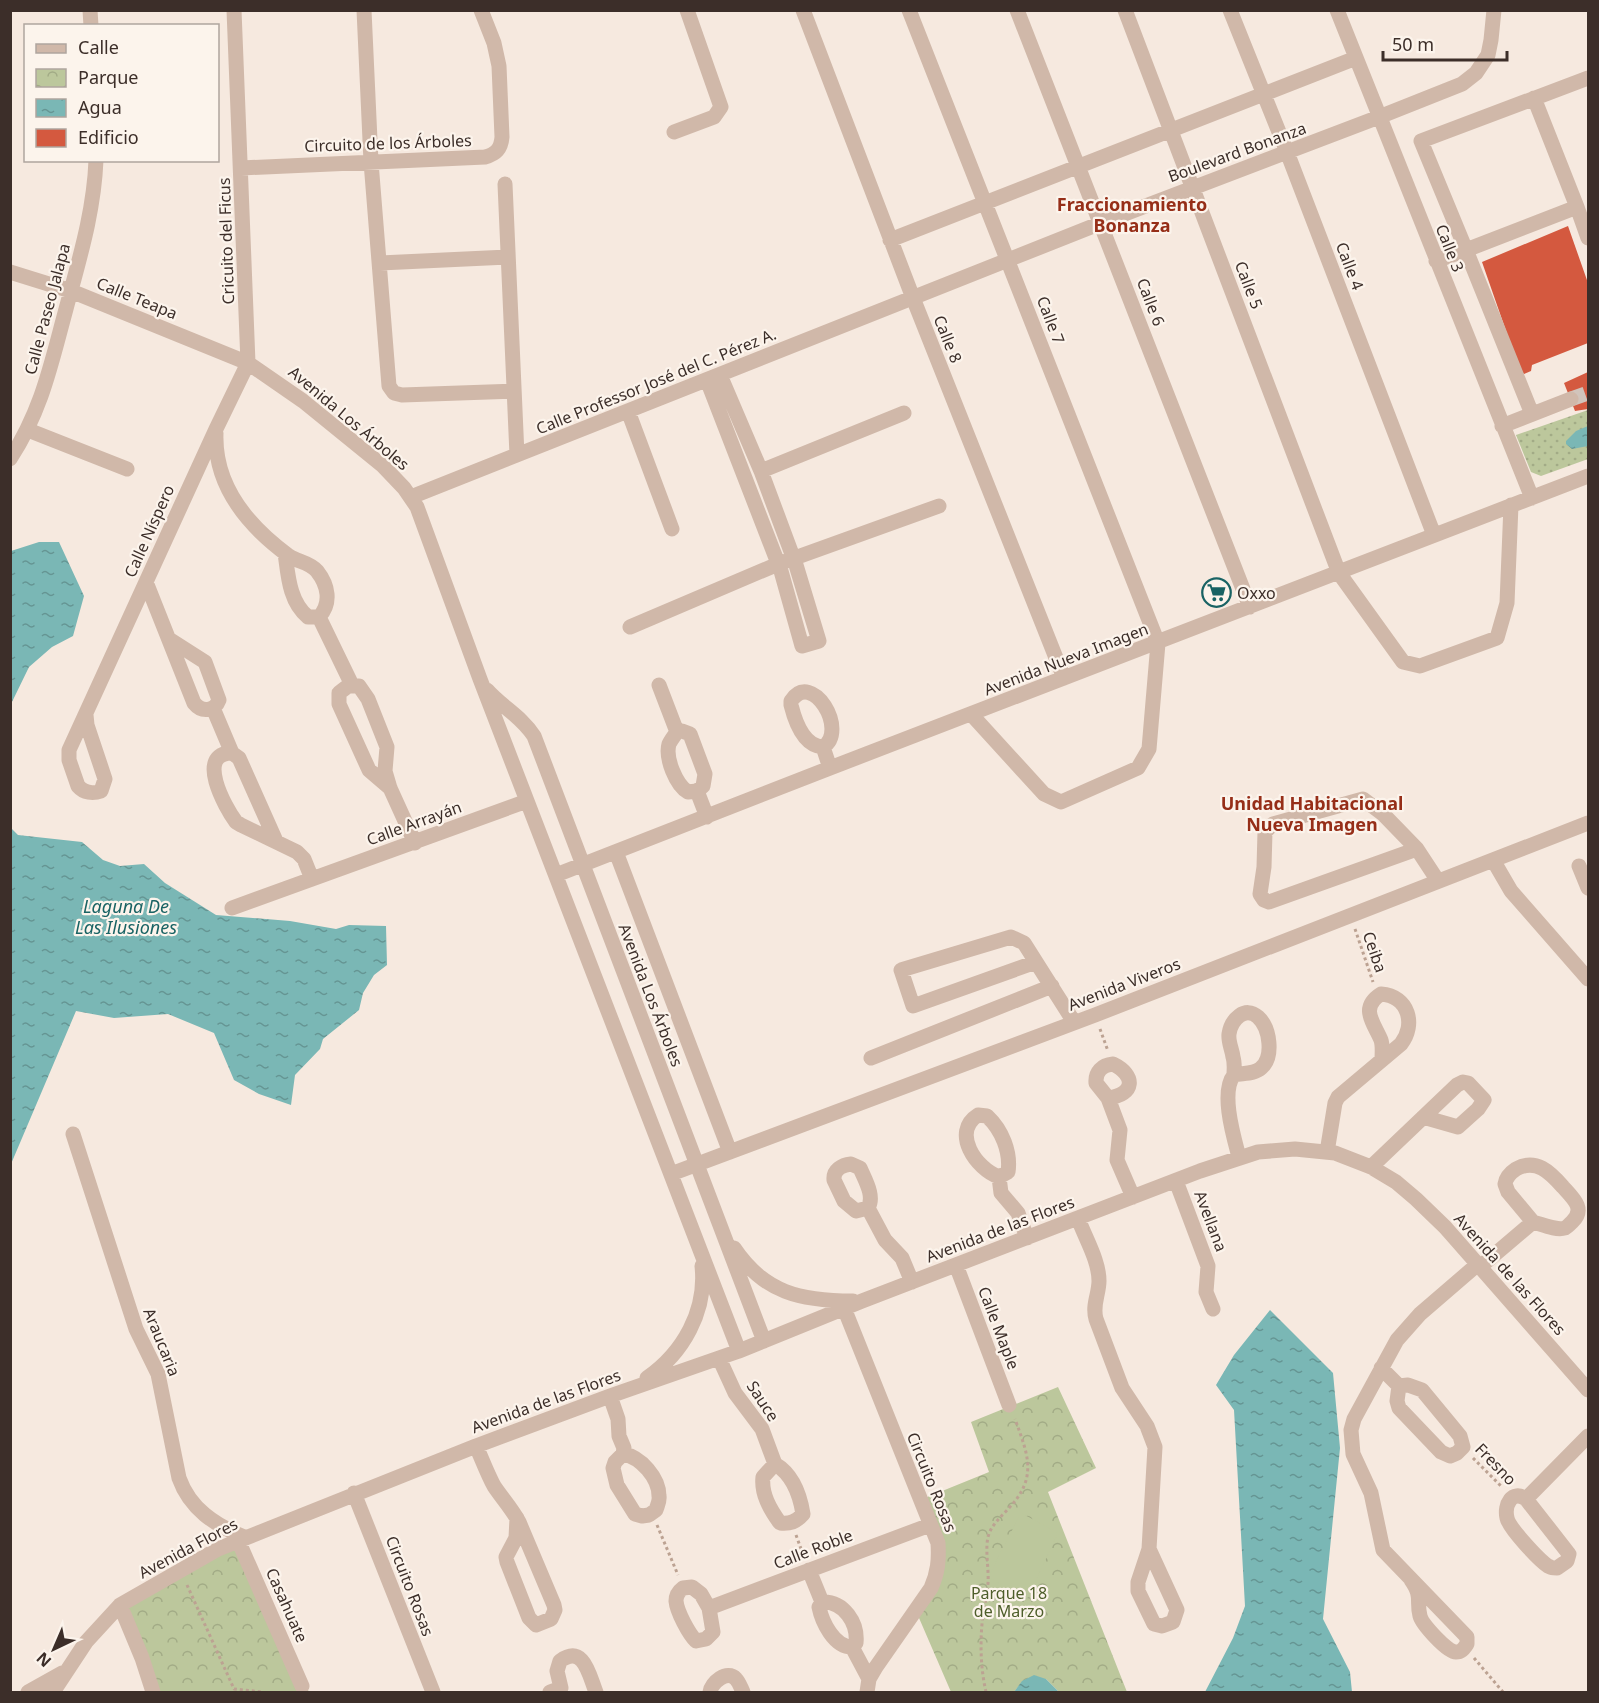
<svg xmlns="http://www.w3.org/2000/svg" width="1599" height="1703" font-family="'Noto Sans',sans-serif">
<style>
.grass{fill:url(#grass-dots)}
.park{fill:url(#park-crowns)}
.garden{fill:#bcc79c}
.water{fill:url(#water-ripples)}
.building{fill:#d4593f}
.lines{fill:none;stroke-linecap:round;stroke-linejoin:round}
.minor-tunnel{stroke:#d1c4bb;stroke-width:15;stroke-dasharray:15 8;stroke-linecap:butt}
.path{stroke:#bca292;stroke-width:3;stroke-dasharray:3 3;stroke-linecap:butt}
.minor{stroke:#d0b8a9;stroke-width:15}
.labels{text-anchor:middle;stroke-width:4.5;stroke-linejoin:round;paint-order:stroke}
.street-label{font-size:16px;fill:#3c2e29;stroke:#fcf4ec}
.poi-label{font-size:16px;fill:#3c2e29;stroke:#fcf4ec;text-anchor:start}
.park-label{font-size:16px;fill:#4e5e2a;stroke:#fcf4ec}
.neighbourhood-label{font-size:18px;font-weight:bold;fill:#962e18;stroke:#fcf4ec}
.water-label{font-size:18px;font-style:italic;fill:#196364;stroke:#fcf4ec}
</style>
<defs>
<pattern id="grass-dots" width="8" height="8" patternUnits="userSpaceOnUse" patternTransform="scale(1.5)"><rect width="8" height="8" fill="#bcc79c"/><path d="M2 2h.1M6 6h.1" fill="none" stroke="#a2ab86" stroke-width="1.8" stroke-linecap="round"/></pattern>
<pattern id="park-crowns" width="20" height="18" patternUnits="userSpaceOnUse" patternTransform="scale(1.5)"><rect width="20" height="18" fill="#bcc79c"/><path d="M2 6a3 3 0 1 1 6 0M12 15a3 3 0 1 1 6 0" fill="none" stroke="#a2ab86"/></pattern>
<pattern id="water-ripples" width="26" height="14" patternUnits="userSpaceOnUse" patternTransform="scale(1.5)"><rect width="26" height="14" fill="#7ab7b5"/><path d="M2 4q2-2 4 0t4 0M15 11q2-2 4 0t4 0" fill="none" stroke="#659593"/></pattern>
</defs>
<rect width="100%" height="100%" fill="#f6e9df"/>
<path class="grass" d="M 1588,410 L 1588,459 L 1541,476 L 1531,472 L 1516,435 Z"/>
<path class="park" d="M 1058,1387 L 1096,1468 L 1048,1492 L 1127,1692 L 1059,1692 L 1046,1679 L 1023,1681 L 1014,1692 L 951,1692 L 916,1611 L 939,1561 L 920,1500 L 989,1472 L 971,1422 Z
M 238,1540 L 309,1692 L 157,1692 L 126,1606 Z"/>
<path class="garden" d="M 1021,1513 L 1058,1533 L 1027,1599 L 988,1577 Z"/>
<path class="water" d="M 1588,426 L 1588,446 L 1572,449 L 1566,444 L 1566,441 L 1576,431 Z
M 39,542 L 59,542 L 84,596 L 73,636 L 52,647 L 29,667 L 11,704 L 11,551 Z
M 11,828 L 18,835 L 82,842 L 103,860 L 120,866 L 144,864 L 165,883 L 216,915 L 290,921 L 336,929 L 349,925 L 386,926 L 387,965 L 374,975 L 363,993 L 359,1010 L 323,1039 L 320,1049 L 295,1075 L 291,1105 L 259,1094 L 234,1080 L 214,1033 L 168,1014 L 114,1018 L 76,1011 L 11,1164 Z
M 1270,1310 L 1333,1373 L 1340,1448 L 1323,1619 L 1350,1672 L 1352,1692 L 1205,1692 L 1233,1638 L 1245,1606 L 1234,1410 L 1216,1385 L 1234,1355 Z
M 1034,1675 L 1046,1679 L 1059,1692 L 1014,1692 L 1022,1681 Z"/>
<path class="building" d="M 1568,226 L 1588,283 L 1588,343 L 1532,365 L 1531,371 L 1524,374 L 1520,371 L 1482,262 Z
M 1588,372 L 1588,409 L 1575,411 L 1564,383 Z"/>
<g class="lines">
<path class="minor-tunnel" d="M 1571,399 L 1588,393"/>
<path class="path" d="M 1355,929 L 1373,982
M 1100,1029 L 1108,1051
M 1473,1458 L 1502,1487
M 657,1525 L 678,1575
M 796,1535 L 804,1557
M 187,1585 L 234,1689 L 263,1692
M 1474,1658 L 1503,1692
M 986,1692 C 981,1670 980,1647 982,1624 C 983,1610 987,1597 988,1583 C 989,1569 985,1551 988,1537 C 991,1525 1001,1517 1009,1508 C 1038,1477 1028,1455 1015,1419"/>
<path class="minor" d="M 90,10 L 91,26
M 364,10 L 371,162 L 389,386 L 394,393 L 402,395 L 514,391
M 803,10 L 913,298 L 1064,678
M 909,10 L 1158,643 L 1149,749 L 1138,768 L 1061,802 L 1044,794 L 971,714
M 1017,10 L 1250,607
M 1125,10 L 1339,573 L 1403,662 L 1420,666 L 1497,638 L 1507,603 L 1511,505
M 1230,10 L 1287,152 L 1434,535
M 1337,10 L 1532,498
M 1534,98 L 1577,207
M 674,132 L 714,117 L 721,107 L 687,10
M 241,168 L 485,157 C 496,154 501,149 502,137 L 499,66 L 494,43 L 481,10
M 505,184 L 517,455
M 890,240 L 1356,58
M 1436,261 L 1466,250 L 1421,141 L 1588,78
M 380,263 L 508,257
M 10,272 L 71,291 L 248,363 L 303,401 L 383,466 L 404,488 L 417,507 L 480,679 L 739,1351
M 707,380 L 781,571 L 802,646 L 819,641 L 796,565 L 761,471 L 720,375
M 628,411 L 672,529
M 1532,414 L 1466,250 L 1577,207 L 1588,238
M 1502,426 L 1571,399
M 28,430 L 127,469
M 216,433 C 214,485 248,526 289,556 C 298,562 309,562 317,571 C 328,585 332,603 319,617 L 308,617 C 289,602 288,574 285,553
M 10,459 C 42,410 51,364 66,309 C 79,260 94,212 96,160
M 761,471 L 904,413
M 411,497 L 1101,223 L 1379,117 L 1462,84 L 1476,73 L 1488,55 L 1491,40 L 1494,10
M 146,582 L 194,703 C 202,713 215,711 219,700 L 205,662 L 169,639
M 319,617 L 352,685
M 630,627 L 778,564 L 939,506
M 659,685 L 677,732 C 674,736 671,740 669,744 C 665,758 676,785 688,792 L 697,791 L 707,817
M 487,690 C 502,707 521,716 534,736 L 764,1341
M 213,708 L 232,753
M 86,715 L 87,725 L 105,779 L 101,791 C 93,794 84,793 78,786 L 69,760 L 69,750 L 216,429 L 248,363 L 234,10
M 677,732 L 682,731 L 690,734 L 705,774 L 703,786 L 697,791
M 823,747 C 849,731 812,669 791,701 L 791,705 C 795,721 803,746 823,747 L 830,768
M 390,788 L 369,770 L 339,704 L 339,693 L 348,686 L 359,686 L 368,699 L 387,747 L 385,771 L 390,788 L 415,843
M 276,841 L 239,758 L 232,753 C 195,753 225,807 236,822 L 241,825 L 297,852 L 304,859 L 312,879
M 1417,849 L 1269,902 L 1264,900 L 1260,894 L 1264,867 L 1265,832 L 1273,824 L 1363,799 L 1383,814 L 1417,849 L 1438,881
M 616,852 L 730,1152
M 1493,860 L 1511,891 L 1588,979
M 1579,866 L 1588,888
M 556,875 L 830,768 L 1588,476
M 232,908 L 527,801
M 1036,962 L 913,1006 L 901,970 L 1011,937 L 1024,943 L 1074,1022
M 871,1058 L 1052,986
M 1234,1075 C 1234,1069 1235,1063 1233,1057 C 1232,1049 1228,1042 1229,1034 C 1231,1020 1245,1005 1258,1017 C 1270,1028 1274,1057 1261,1068 C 1255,1074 1242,1073 1234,1075 C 1220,1092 1234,1138 1239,1157
M 1108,1098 C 1135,1095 1136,1075 1113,1064 C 1102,1065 1095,1072 1096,1083 L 1108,1098 L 1120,1130 L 1117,1160 L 1133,1197
M 73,1134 L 136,1329 L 158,1374 L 179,1478 C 190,1509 215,1525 244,1537
M 1327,1152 L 1335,1103 L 1338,1097 L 1401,1044 C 1416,1025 1409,996 1381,994 C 1359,1008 1374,1023 1381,1040 C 1383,1046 1382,1053 1382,1060
M 1371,1167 L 1457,1085 L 1463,1082 L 1468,1083 L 1484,1100 L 1478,1109 L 1458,1127 L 1423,1117
M 671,1174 L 1095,1015 L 1588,823
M 999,1177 C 976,1169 951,1132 978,1115 L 987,1116 C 1002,1130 1011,1152 1008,1172 L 999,1177 L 1001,1193 L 1018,1213 L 1027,1238
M 1176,1181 L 1208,1266 L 1206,1292 L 1213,1309
M 868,1208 L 856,1211 L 844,1201 L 834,1180 C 833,1170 842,1165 851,1164 L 860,1168 C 865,1180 875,1196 868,1208 L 885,1240 L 902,1258 L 912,1282
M 1078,1218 C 1085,1238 1099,1260 1099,1281 C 1099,1294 1092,1305 1096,1319 L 1122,1388 L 1147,1426 L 1155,1447 L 1149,1549 L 1138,1582 L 1138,1591 L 1154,1624 L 1162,1626 L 1173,1622 L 1177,1610 L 1149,1549
M 734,1248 C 764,1293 801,1301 853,1301
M 956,1265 L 1009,1405
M 1480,1267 L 1533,1222 C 1541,1224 1556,1231 1565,1228 C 1567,1227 1571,1223 1572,1222 C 1586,1209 1573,1198 1563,1187 C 1550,1172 1536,1158 1516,1169 C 1510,1173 1506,1177 1505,1184 L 1508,1192 L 1533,1222
M 844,1308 L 938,1543 C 939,1560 938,1572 931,1588 L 876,1667 L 869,1679 L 867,1692
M 719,1358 L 735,1393 L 762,1429 L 775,1464 L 763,1477 C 761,1494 770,1509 780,1523 C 790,1524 796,1522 803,1514 C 800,1495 792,1474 775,1464
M 1381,1368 L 1399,1386 L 1397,1401 L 1399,1408 L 1441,1452 L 1450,1456 L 1457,1453 L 1463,1447 L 1460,1436 L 1422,1390 L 1408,1385 L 1399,1386
M 647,1378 C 683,1353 707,1311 702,1266
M 610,1396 L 618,1419 L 619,1436 L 624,1448 L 623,1454 L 615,1462 L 613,1468 L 617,1485 L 635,1514 L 642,1516 L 649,1515 L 656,1510 C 657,1506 660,1501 659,1496 C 659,1478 641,1457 623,1454
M 476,1446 C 482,1459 487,1473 494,1486 C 502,1498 512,1509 519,1522 L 554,1605 L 555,1610 L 551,1619 L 536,1625 L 529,1618 L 507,1562 L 506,1557 L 516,1538 L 517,1518
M 354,1493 L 433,1692
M 1526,1499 L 1569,1554 L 1567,1561 L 1557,1568 C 1552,1568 1552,1568 1548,1566 C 1539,1560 1509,1528 1507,1518 C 1504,1505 1512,1489 1526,1499 L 1588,1436
M 238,1540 L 302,1686
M 809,1570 L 822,1602 L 819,1607 C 822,1622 834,1647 852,1647 L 856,1643 C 858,1623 844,1601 822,1602
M 1411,1580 C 1423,1597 1416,1600 1420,1616 C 1422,1624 1448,1653 1456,1652 C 1462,1652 1464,1648 1467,1644 L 1467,1637 L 1383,1550 L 1371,1493 L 1353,1454 L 1351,1430 L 1354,1419 L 1397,1340 L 1420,1314 L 1478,1264
M 120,1605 L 142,1658 L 153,1692
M 709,1608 L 701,1594 L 692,1587 L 683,1588 C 679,1591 676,1596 676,1601 C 677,1612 689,1634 696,1641 L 706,1639 L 713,1632 L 709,1608 L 930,1525
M 852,1647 L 869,1679
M 28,1692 L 62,1673
M 53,1692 L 86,1642 L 120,1605 L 218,1549 L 476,1446 L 610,1396 L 739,1351 L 862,1301 L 1200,1171 L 1258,1152 L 1295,1149 L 1335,1153 L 1371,1167 L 1396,1182 L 1416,1199 L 1445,1227 L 1588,1390
M 550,1692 L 561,1688 L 557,1671 L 560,1661 C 584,1644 589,1675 596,1692
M 710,1692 C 711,1683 727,1669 736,1679 C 739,1682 741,1688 743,1692"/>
</g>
<defs>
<symbol id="supermarket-ring" viewBox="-11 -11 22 22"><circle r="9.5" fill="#fcf4ec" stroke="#196364" stroke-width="1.5"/><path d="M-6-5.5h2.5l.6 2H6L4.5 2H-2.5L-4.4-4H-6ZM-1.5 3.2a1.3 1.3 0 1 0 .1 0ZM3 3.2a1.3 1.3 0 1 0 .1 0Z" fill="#196364"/></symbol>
</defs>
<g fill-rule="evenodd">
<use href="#supermarket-ring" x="1200" y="576" width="33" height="33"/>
</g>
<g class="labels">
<g class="street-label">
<text transform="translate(388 143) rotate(-2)" y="6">Circuito de los Árboles</text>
<text transform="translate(1237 152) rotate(-20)" y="6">Boulevard Bonanza</text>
<text transform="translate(226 241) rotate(-92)" y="6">Cricuito del Ficus</text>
<text transform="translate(1450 248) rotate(68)" y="6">Calle 3</text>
<text transform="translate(1350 266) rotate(69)" y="6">Calle 4</text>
<text transform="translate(1249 285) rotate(69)" y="6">Calle 5</text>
<text transform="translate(137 298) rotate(22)" y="6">Calle Teapa</text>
<text transform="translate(1151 302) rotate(69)" y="6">Calle 6</text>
<text transform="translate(47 309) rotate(-75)" y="6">Calle Paseo Jalapa</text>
<text transform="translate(1051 320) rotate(69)" y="6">Calle 7</text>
<text transform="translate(948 339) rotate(68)" y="6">Calle 8</text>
<text transform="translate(656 381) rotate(-22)" y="6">Calle Professor José del C. Pérez A.</text>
<text transform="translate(349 418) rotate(40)" y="6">Avenida Los Árboles</text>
<text transform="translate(149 531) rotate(-66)" y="6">Calle Níspero</text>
<text transform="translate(1066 659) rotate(-21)" y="6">Avenida Nueva Imagen</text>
<text transform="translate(414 823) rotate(-20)" y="6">Calle Arrayán</text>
<text transform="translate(1375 952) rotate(71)" y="6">Ceiba</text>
<text transform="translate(1124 984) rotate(-21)" y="6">Avenida Viveros</text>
<text transform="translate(651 995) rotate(69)" y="6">Avenida Los Árboles</text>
<text transform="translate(1211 1221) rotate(69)" y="6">Avellana</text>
<text transform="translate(1000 1229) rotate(-21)" y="6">Avenida de las Flores</text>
<text transform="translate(1510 1274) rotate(48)" y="6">Avenida de las Flores</text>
<text transform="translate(999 1328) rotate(69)" y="6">Calle Maple</text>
<text transform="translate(162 1342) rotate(68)" y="6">Araucaria</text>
<text transform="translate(546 1401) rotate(-20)" y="6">Avenida de las Flores</text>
<text transform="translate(763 1401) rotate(57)" y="6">Sauce</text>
<text transform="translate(1496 1464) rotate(46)" y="6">Fresno</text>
<text transform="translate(932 1482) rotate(68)" y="6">Circuito Rosas</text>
<text transform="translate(188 1548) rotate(-28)" y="6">Avenida Flores</text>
<text transform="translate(813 1549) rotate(-21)" y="6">Calle Roble</text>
<text transform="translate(410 1586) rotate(69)" y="6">Circuito Rosas</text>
<text transform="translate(287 1605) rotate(66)" y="6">Casahuate</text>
</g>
<g class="poi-label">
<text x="1237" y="599">Oxxo</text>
</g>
<g class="park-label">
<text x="1009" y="1599">Parque 18<tspan x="1009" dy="18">de Marzo</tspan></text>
</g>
<g class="neighbourhood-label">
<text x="1132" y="211">Fraccionamiento<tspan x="1132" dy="21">Bonanza</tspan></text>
<text x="1312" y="810">Unidad Habitacional<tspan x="1312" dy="21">Nueva Imagen</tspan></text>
</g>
<g class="water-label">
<text x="126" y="913">Laguna De<tspan x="126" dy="21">Las Ilusiones</tspan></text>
</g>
</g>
<rect width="1599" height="1703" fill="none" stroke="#3c2e29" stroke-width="24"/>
<rect x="24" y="24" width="195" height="138" fill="#fcf4ec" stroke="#afa59e" stroke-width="1.5"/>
<rect x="36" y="44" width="30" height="9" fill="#d0b8a9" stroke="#afa59e" stroke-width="1.5"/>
<text x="78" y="54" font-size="18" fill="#3c2e29">Calle</text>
<rect x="36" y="69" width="30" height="18" fill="url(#park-crowns)" stroke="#afa59e" stroke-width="1.5"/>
<text x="78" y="84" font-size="18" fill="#3c2e29">Parque</text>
<rect x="36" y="99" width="30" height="18" fill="url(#water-ripples)" stroke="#afa59e" stroke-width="1.5"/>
<text x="78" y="114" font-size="18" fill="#3c2e29">Agua</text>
<rect x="36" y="129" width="30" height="18" fill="#d4593f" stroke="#afa59e" stroke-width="1.5"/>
<text x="78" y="144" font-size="18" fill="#3c2e29">Edificio</text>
<g transform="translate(54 1649) rotate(224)" stroke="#fcf4ec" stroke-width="4.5" paint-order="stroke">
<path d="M0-4.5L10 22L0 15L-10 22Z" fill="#3c2e29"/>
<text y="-9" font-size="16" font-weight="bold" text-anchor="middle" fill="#3c2e29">N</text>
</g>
<path d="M1383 51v9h124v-9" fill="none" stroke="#3c2e29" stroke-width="3"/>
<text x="1392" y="51" font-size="18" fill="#3c2e29" stroke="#fcf4ec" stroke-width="4.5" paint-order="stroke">50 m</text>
</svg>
